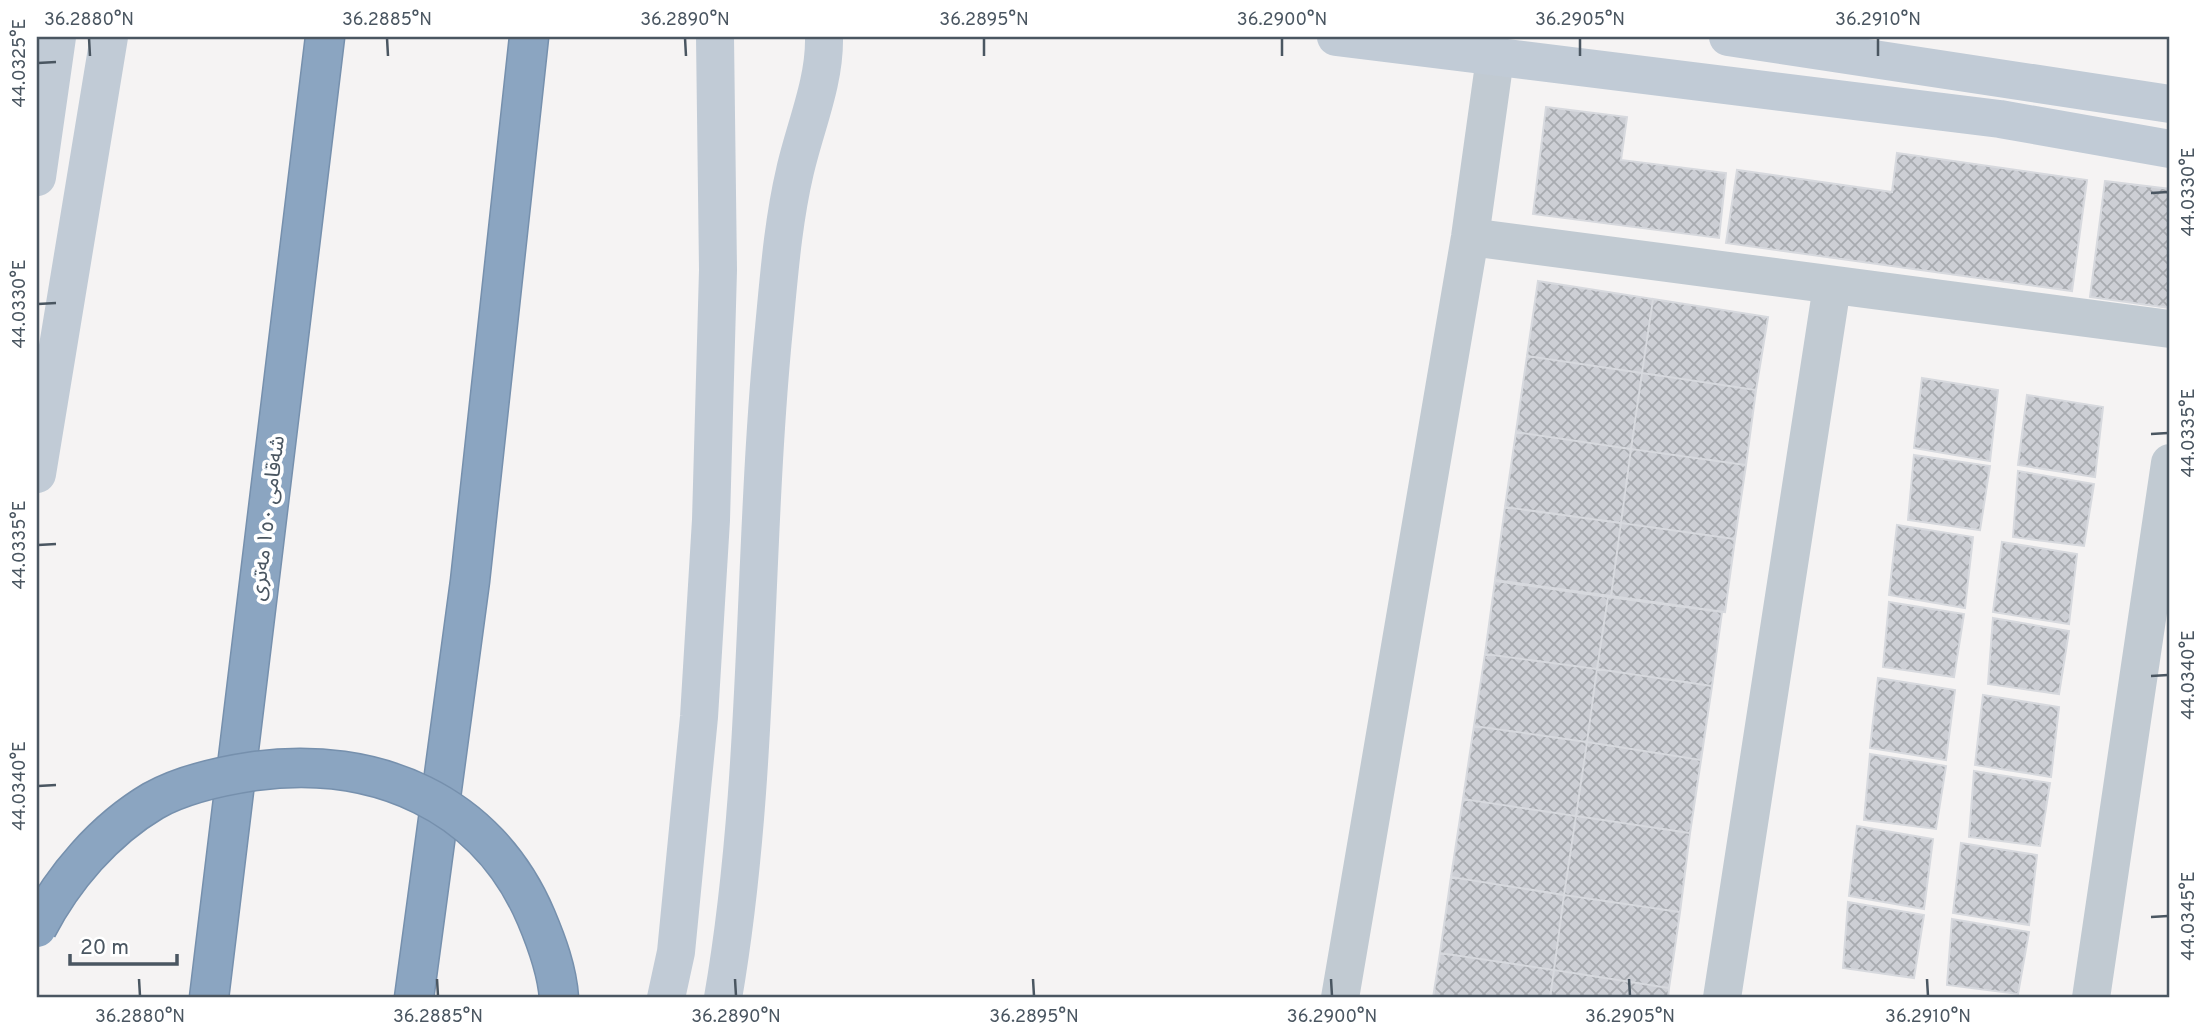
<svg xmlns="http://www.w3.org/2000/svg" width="2207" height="1035" font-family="Overpass,'Noto Sans Arabic',sans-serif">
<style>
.building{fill:url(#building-cross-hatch);stroke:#d7d9de;stroke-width:2}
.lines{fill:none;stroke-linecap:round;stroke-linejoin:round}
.highway-casing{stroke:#7690ad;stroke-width:41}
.street{stroke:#c1cad2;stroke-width:38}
.secondary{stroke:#c1cbd6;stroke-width:38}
.highway{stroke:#8ba5c1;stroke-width:38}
.highway-bridge-casing{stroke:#7690ad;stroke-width:41;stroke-linecap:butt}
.highway-bridge{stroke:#8ba5c1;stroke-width:38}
.ticks{fill:none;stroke:#4a5661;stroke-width:2.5}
.labels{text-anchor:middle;stroke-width:7;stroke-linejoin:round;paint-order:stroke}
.street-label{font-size:21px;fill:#4a5661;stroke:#fff}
.neatline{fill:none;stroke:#4a5661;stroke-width:2.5}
.ticks-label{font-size:18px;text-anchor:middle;fill:#4a5661}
</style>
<defs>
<pattern id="building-cross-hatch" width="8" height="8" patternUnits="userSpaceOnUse" patternTransform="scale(1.75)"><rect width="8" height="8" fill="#cdcfd5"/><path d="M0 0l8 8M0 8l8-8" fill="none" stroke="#a8abb0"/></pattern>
</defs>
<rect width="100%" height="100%" fill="#f5f3f3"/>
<path class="building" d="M 1546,107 L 1627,117 L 1621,160 L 1726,173 L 1719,238 L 1533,214 Z
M 1897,153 L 2087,180 L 2072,291 L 1726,243 L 1737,170 L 1892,192 Z
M 2105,181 L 2170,189 L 2170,308 L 2090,297 Z
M 1538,281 L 1653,299 L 1642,373 L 1527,356 Z
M 1653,299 L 1768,317 L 1756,390 L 1642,373 Z
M 1527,356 L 1642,373 L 1631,449 L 1516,432 Z
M 1642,373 L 1756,390 L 1746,465 L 1631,449 Z
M 1922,378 L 1998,390 L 1990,461 L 1914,448 Z
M 2027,395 L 2103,407 L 2095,477 L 2018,465 Z
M 1516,432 L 1631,449 L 1621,523 L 1505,507 Z
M 1631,449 L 1746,465 L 1735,539 L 1621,523 Z
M 1914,455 L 1990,466 L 1980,530 L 1908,520 Z
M 2018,471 L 2094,484 L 2084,546 L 2013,537 Z
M 1505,507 L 1621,523 L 1611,596 L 1495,580 Z
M 1621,523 L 1735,539 L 1725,612 L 1611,596 Z
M 1897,525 L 1973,537 L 1965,608 L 1889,595 Z
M 2002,542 L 2077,554 L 2069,624 L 1993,612 Z
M 1495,581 L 1608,597 L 1597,669 L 1485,654 Z
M 1608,597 L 1722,612 L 1712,686 L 1597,669 Z
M 1889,602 L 1964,614 L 1954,677 L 1883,667 Z
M 1993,618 L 2069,631 L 2059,694 L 1988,684 Z
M 1485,654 L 1597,669 L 1587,742 L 1474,726 Z
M 1597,669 L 1712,686 L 1701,760 L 1587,742 Z
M 1878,678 L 1955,690 L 1946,760 L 1870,748 Z
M 1983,695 L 2059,707 L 2051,777 L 1975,765 Z
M 1474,726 L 1587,742 L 1576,816 L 1463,799 Z
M 1587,742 L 1701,760 L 1690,833 L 1576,816 Z
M 1870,754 L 1946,766 L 1936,829 L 1864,820 Z
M 1974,771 L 2050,783 L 2040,846 L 1969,837 Z
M 1463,799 L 1576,816 L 1564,895 L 1451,877 Z
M 1576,816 L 1690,833 L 1680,912 L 1564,895 Z
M 1857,826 L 1933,839 L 1924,909 L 1849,896 Z
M 1961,843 L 2037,855 L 2029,925 L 1953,913 Z
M 1451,877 L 1564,895 L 1554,970 L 1440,953 Z
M 1564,895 L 1680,912 L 1669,988 L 1554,970 Z
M 1848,902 L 1924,915 L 1914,978 L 1843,968 Z
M 1952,919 L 2029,932 L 2018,994 L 1947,985 Z
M 1440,953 L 1554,970 L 1550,998 L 1433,998 Z
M 1554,970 L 1669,988 L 1668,998 L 1550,998 Z"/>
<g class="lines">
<defs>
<path id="highway" d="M 209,998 L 325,37
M 414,998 L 470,581 L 529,37"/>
</defs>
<use href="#highway" class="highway-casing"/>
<path class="street" d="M 1470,237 L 2170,329
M 1340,998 L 1470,237 L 1495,58
M 1722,998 L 1832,286
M 2091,998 L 2170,463"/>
<path class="secondary" d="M 1336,37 L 2000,119 L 2170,149
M 1728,37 L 2170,104
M 37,177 L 57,37
M 37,474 L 109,37
M 666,998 L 676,952 L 699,717 L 711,520 L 718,270 L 715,37
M 723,998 C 761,777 752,551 774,328 C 779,276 783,222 795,171 C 805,127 825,82 824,37"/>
<use href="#highway" class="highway"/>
<defs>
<path id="highway-bridge" d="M 37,928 C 63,878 104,830 153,801 C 183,784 221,776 255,771 C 375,755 487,802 536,917 C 547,943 557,970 559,998"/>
</defs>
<use href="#highway-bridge" class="highway-bridge-casing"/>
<use href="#highway-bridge" class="highway-bridge"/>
</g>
<path class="ticks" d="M 89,38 L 90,56M 387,38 L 388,56M 685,38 L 686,56M 984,38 L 984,56M 1282,38 L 1282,56M 1580,38 L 1580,56M 1878,38 L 1878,56M 38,63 L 56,62M 2151,193 L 2168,192M 38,304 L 56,303M 2151,434 L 2168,433M 38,545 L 56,544M 2151,676 L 2168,675M 38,786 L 56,785M 2151,917 L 2168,916M 139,979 L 140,996M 437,979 L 438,996M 735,979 L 736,996M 1033,979 L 1034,996M 1331,979 L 1332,996M 1629,979 L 1630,996M 1927,979 L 1928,996"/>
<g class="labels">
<g class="street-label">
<text transform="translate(267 518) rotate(-83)" y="7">شەقامی ١٥٠ مەتری</text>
</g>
</g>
<rect width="2207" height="1035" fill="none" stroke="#ffffff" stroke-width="77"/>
<path d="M70 954v10h107v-10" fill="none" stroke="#4a5661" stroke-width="3.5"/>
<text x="80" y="954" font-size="21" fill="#4a5661" stroke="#ffffff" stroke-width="5" paint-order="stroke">20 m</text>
<rect x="38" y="38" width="2130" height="958" class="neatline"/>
<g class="ticks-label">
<text x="89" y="25">36.2880°N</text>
<text x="387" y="25">36.2885°N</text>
<text x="685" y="25">36.2890°N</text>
<text x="984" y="25">36.2895°N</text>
<text x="1282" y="25">36.2900°N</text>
<text x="1580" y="25">36.2905°N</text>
<text x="1878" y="25">36.2910°N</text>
<text transform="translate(19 63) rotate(-90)" y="6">44.0325°E</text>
<text transform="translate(2188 192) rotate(-90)" y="6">44.0330°E</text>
<text transform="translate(19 304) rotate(-90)" y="6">44.0330°E</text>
<text transform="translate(2188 433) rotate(-90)" y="6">44.0335°E</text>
<text transform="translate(19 545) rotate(-90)" y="6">44.0335°E</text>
<text transform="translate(2188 675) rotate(-90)" y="6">44.0340°E</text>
<text transform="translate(19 786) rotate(-90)" y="6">44.0340°E</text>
<text transform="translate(2188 916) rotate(-90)" y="6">44.0345°E</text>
<text x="140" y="1022">36.2880°N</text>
<text x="438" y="1022">36.2885°N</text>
<text x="736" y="1022">36.2890°N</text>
<text x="1034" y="1022">36.2895°N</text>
<text x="1332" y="1022">36.2900°N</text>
<text x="1630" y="1022">36.2905°N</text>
<text x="1928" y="1022">36.2910°N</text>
</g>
</svg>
